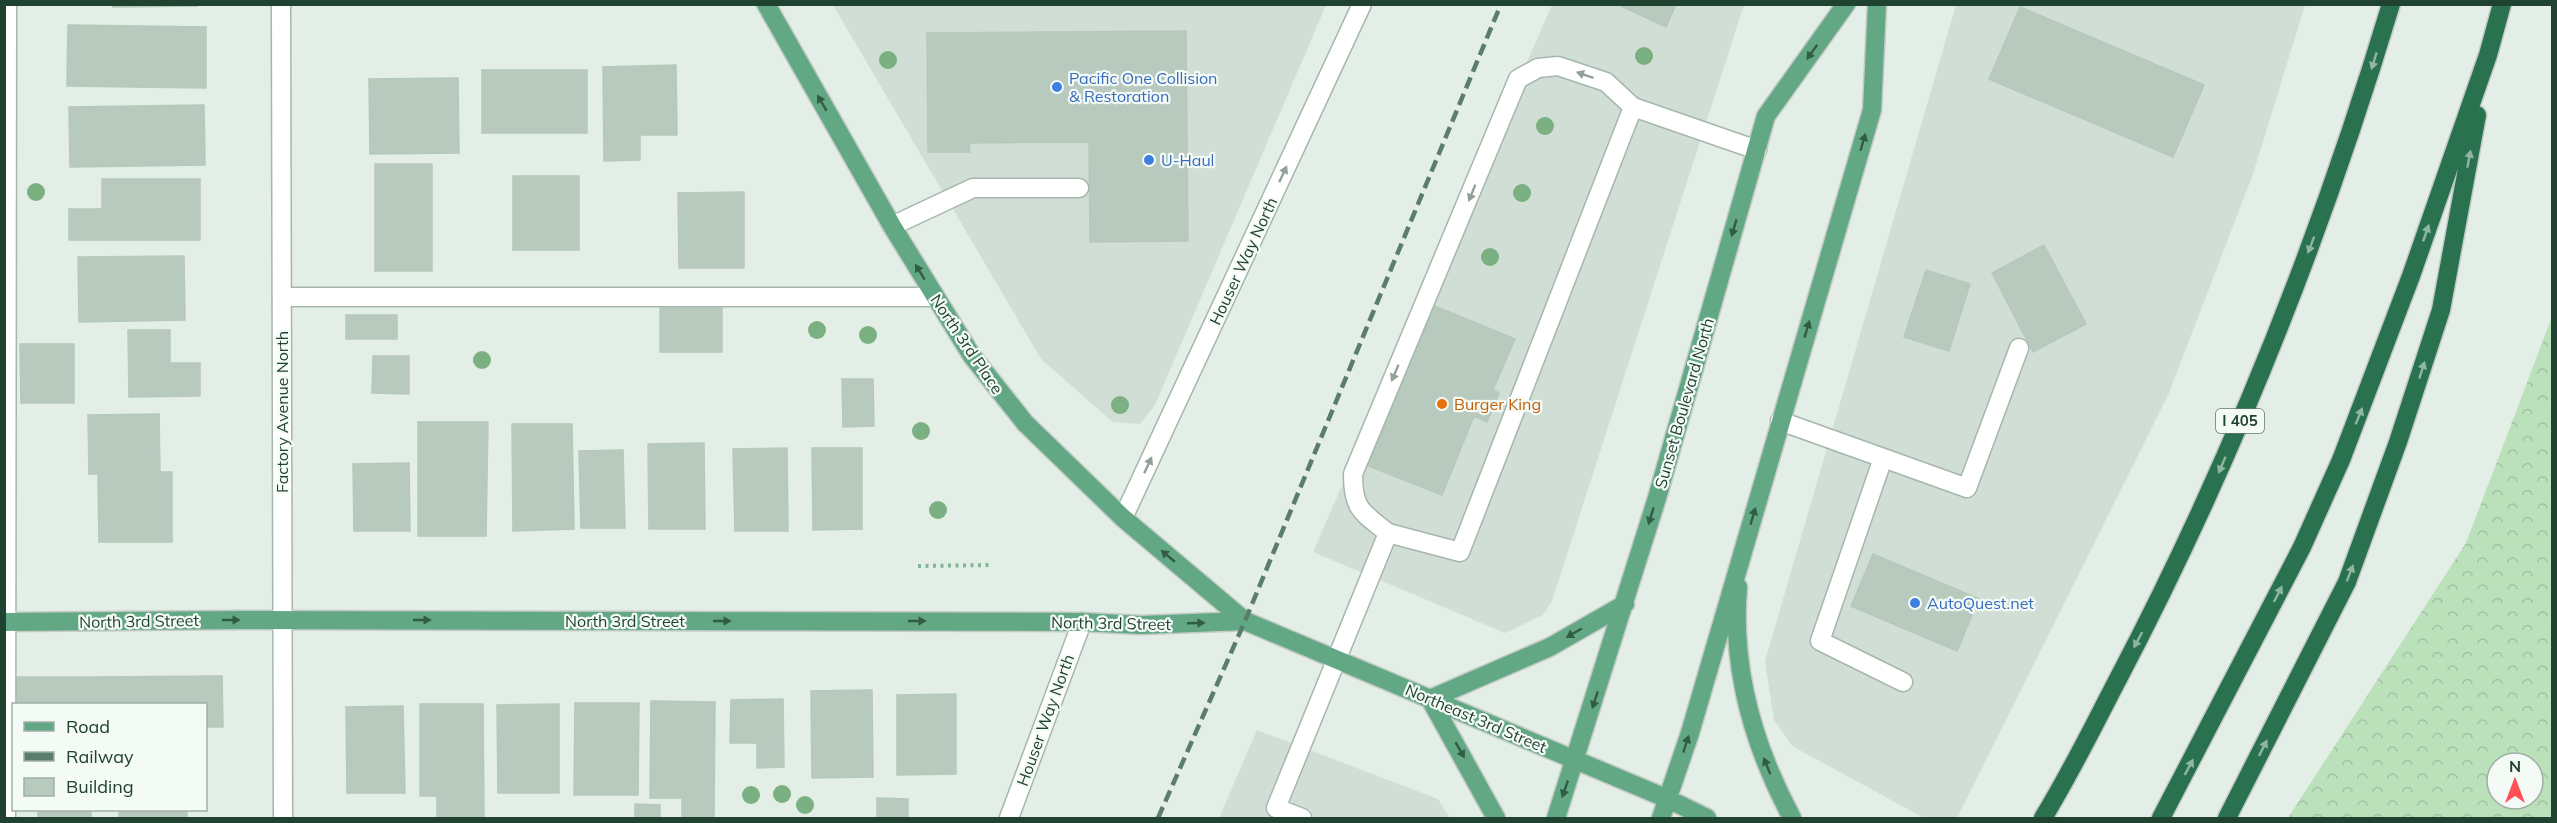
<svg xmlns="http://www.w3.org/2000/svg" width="2557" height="823" font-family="Mulish,sans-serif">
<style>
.built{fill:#d1ded5}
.forest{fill:url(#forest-crowns);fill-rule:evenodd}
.building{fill:#b8cabe;stroke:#b5c9bb;stroke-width:1.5}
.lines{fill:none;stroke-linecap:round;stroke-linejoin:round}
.minor-casing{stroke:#a5b7ac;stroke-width:21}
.major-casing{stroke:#c1cac5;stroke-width:21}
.highway-casing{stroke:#c1cac5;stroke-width:21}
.path{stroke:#80b596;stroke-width:4;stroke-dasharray:3 4.5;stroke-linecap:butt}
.minor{stroke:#fff;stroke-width:18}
.major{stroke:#63a884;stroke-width:18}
.highway{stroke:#29714f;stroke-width:18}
.rail{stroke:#5b7d6b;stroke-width:4.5;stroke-dasharray:12 6;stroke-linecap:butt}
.tree{fill:#7bb082}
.oneway{fill:#315c45}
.oneway2{fill:#8eb6a2}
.oneway3{fill:#90a098}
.shop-dot{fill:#3f7fe0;stroke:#f4faf6;stroke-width:2}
.food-dot{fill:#e8710a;stroke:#f4faf6;stroke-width:2}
.labels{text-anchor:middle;stroke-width:4.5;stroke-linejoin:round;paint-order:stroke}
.shield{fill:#f4faf6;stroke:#60796b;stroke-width:1.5}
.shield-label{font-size:15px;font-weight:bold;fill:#204230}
.shop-label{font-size:16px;fill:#366cbe;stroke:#f4faf6;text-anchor:start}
.street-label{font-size:16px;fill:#204230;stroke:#f4faf6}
.food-label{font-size:16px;fill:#c56008;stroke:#f4faf6;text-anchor:start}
</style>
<defs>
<pattern id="forest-crowns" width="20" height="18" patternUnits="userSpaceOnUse" patternTransform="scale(1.5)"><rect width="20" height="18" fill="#bae1ba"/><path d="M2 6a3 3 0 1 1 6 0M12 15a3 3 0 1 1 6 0" fill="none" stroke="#a0c2a0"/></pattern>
</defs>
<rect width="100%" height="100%" fill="#e3eee6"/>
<path class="built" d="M 833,5 L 1326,5 L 1155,405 L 1140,424 L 1113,422 L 1041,359 Z
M 1552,5 L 1744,5 L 1552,601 L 1543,615 L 1505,633 L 1313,552 Z
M 1956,5 L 2305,5 L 2253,174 L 2169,393 L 1957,818 L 1924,818 L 1792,746 L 1774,720 L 1765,661 Z
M 1257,730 L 1438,799 L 1450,818 L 1219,818 Z"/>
<path class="forest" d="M 2552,317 L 2552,818 L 2288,818 L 2466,543 ZM 2497,763 L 2533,763 L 2533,799 L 2497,799 Z"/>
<path class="building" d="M 113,4 L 197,4 L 197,6 L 113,7 Z
M 1617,4 L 1676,4 L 1666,27 Z
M 2020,7 L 2204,85 L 2173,157 L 1989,79 Z
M 68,25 L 206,27 L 206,88 L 67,86 Z
M 1186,31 L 1188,241 L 1090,242 L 1089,142 L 969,143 L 970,152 L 928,152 L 927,33 Z
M 676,65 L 677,135 L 640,135 L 640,160 L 604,161 L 603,67 Z
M 482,70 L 587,70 L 587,133 L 482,133 Z
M 458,78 L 459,153 L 370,154 L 369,79 Z
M 204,105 L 205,165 L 70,167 L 69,107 Z
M 375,164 L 432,164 L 432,271 L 375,271 Z
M 513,176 L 579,176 L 579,250 L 513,250 Z
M 102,179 L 200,179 L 200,240 L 69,240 L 69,209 L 102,209 Z
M 744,192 L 744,268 L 679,268 L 678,193 Z
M 2044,245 L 2086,324 L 2033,352 L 1992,273 Z
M 184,256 L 185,320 L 79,322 L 78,257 Z
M 1926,270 L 1970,284 L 1949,351 L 1904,337 Z
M 1432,305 L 1515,339 L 1493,390 L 1499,393 L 1487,422 L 1474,416 L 1442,495 L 1366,465 Z
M 660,308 L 722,308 L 722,352 L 660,352 Z
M 346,315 L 397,315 L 397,339 L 346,339 Z
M 128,330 L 170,330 L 170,363 L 200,363 L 200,396 L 129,397 Z
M 20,344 L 74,344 L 74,403 L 21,403 Z
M 373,356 L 409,356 L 409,394 L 372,393 Z
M 842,379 L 873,379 L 874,426 L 843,427 Z
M 159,414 L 160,472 L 172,472 L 172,542 L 99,542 L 98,474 L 89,474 L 88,415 Z
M 418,422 L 488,422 L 486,536 L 418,536 Z
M 512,424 L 572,424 L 574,529 L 513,531 Z
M 704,443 L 705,529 L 649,529 L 648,444 Z
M 787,448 L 788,531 L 735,531 L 733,449 Z
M 812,448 L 862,448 L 862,529 L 813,530 Z
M 623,450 L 625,528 L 581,528 L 579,451 Z
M 409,463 L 410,531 L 354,531 L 353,464 Z
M 1873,554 L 1979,599 L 1957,651 L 1851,606 Z
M 222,676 L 223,727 L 206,727 L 206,704 L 94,704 L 94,677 Z
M 16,677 L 46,677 L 46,704 L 16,704 Z
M 46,677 L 94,677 L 94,704 L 46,704 Z
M 872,690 L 873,777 L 812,778 L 811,691 Z
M 956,694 L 956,774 L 897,775 L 897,695 Z
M 783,699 L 784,767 L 757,768 L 757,743 L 730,743 L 731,700 Z
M 651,701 L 715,702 L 714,818 L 682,818 L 682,798 L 650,798 Z
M 575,703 L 639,703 L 638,795 L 574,795 Z
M 420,704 L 483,704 L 484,818 L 437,818 L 437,796 L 420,796 Z
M 559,704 L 559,793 L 498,793 L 497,705 Z
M 403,706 L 405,793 L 347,793 L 346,707 Z
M 877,798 L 908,799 L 908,818 L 877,818 Z
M 635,804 L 660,805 L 660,818 L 635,818 Z
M 38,810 L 91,810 L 91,818 L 38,818 Z
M 119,810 L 187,810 L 187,818 L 119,818 Z"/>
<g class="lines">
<defs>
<path id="minor" d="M 281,4 L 283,818
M 892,226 L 973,188 L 1079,188
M 282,297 L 935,297
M 1780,421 L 1967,488 L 2019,348
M 1883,458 L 1820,641 L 1903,682
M 1123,518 L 1362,4
M 1388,533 C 1362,512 1353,510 1353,474 L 1518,79 L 1538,68 L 1558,66 L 1606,82 L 1633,107
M 6,818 L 7,4
M 1009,818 L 1082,622
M 1302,818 L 1276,808 L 1388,533 L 1460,552 L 1633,107 L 1757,150"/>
<path id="major" d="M 766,4 L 892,226 L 972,356 L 1025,423 L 1123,518 L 1245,621 L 1668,799 L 1707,818
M 1738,587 C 1731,668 1754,747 1792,818
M 4,622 L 237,620 L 1082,622 L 1141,625 L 1245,621
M 1430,699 L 1550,647 L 1625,604
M 1430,699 L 1496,818
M 1556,818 L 1657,498 L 1766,116 L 1846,4
M 1661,818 L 1690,733 L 1872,110 L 1877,4"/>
<path id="highway" d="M 2043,818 C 2070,774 2094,725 2118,679 C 2231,464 2321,237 2391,4
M 2161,818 L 2302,547 L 2341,460 L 2411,276 L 2488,55 L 2502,4
M 2227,818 L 2347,582 L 2398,442 L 2441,310 L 2477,115"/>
</defs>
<use href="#minor" class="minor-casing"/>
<use href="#major" class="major-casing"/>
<use href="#highway" class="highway-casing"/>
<path class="path" d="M 918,566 L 991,565"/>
<use href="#minor" class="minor"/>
<use href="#major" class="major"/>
<use href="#highway" class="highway"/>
<path class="rail" d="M 1158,818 L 1245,621 L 1501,4"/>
</g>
<g class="tree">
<circle cx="1644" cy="56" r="9"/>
<circle cx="888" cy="60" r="9"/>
<circle cx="1545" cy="126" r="9"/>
<circle cx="36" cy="192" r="9"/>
<circle cx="1522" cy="193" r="9"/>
<circle cx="1490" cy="257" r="9"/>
<circle cx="817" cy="330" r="9"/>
<circle cx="868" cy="335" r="9"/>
<circle cx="482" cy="360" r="9"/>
<circle cx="1120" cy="405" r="9"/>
<circle cx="921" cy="431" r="9"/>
<circle cx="938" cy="510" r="9"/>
<circle cx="782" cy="794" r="9"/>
<circle cx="751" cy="795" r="9"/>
<circle cx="805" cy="805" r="9"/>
</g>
<defs><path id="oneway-solid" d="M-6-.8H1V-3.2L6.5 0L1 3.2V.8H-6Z" transform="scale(1.5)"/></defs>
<g class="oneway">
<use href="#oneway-solid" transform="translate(1812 52) rotate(126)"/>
<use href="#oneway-solid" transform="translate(822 103) rotate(-120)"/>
<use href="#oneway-solid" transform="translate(1863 142) rotate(-74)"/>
<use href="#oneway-solid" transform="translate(1734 228) rotate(106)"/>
<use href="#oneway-solid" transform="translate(920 272) rotate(-121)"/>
<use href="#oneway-solid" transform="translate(1807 329) rotate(-74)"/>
<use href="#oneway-solid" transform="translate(1651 516) rotate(107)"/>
<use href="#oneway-solid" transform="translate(1753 516) rotate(-74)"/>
<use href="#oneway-solid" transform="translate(1168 556) rotate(-140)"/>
<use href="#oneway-solid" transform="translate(231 620)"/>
<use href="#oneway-solid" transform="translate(422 620)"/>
<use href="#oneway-solid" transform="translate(722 621)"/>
<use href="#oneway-solid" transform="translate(917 621)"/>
<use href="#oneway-solid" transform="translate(1196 623) rotate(-2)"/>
<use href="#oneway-solid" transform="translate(1574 633) rotate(150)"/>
<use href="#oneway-solid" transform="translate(1595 700) rotate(108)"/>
<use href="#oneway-solid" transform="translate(1686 744) rotate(-72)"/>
<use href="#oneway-solid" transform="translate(1460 750) rotate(60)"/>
<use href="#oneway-solid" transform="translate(1767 766) rotate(-112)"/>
<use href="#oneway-solid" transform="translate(1565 789) rotate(109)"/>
</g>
<g class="oneway2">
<use href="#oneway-solid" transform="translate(2374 61) rotate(107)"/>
<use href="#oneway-solid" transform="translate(2469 159) rotate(-79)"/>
<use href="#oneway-solid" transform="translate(2426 233) rotate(-71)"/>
<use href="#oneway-solid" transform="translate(2311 245) rotate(111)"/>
<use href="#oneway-solid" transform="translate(2422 370) rotate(-72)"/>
<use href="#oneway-solid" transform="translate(2359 416) rotate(-68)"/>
<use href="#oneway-solid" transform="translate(2222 465) rotate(113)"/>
<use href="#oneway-solid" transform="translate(2350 573) rotate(-69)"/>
<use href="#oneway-solid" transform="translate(2278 594) rotate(-63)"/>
<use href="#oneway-solid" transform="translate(2138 640) rotate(118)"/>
<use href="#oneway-solid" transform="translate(2263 748) rotate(-63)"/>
<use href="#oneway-solid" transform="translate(2189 767) rotate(-62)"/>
</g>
<g class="oneway3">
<use href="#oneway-solid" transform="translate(1585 75) rotate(-161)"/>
<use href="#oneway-solid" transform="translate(1283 174) rotate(-65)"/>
<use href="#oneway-solid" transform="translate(1472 193) rotate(112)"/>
<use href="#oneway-solid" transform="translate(1395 373) rotate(113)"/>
<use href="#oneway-solid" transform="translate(1148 465) rotate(-65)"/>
</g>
<g class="shop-dot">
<circle cx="1057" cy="87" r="6"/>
<circle cx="1149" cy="160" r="6"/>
<circle cx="1915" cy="603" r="6"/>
</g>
<circle class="food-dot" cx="1442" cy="404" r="6"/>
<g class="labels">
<rect class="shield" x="2216" y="409" width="48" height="24" rx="4.5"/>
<g class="shield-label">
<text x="2240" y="426">I 405</text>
</g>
<g class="shop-label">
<text x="1069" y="84">Pacific One Collision<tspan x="1069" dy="18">&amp; Restoration</tspan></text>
<text x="1161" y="166">U-Haul</text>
<text x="1927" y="609">AutoQuest.net</text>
</g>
<g class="street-label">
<text transform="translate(1243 261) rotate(-65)" y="6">Houser Way North</text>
<text transform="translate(967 344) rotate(56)" y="6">North 3rd Place</text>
<text transform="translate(1684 403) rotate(-74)" y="6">Sunset Boulevard North</text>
<text transform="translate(282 412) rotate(-90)" y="6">Factory Avenue North</text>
<text transform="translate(139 621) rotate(-1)" y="6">North 3rd Street</text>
<text x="625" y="627">North 3rd Street</text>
<text transform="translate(1111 623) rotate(1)" y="6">North 3rd Street</text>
<text transform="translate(1476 718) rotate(23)" y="6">Northeast 3rd Street</text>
<text transform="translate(1045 720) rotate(-70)" y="6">Houser Way North</text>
</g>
<g class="food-label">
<text x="1454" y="410">Burger King</text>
</g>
</g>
<rect width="2557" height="823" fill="none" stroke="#204230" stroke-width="12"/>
<rect x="12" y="703" width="195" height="108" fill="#f4faf6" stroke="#9fb0a7" stroke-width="1.5"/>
<rect x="24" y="722" width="30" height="9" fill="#63a884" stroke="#9fb0a7" stroke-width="1.5"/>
<text x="66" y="733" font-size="18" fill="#204230">Road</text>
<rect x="24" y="752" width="30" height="9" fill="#5b7d6b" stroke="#9fb0a7" stroke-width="1.5"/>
<text x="66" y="763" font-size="18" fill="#204230">Railway</text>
<rect x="24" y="778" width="30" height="18" fill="#b8cabe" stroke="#9fb0a7" stroke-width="1.5"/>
<text x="66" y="793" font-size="18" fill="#204230">Building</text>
<g transform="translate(2515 781)"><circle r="28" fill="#f4faf6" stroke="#9fb0a7" stroke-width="1.5"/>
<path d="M0-4.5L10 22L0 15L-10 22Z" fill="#ff5055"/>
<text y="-9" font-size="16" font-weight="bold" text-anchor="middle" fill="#204230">N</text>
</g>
</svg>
